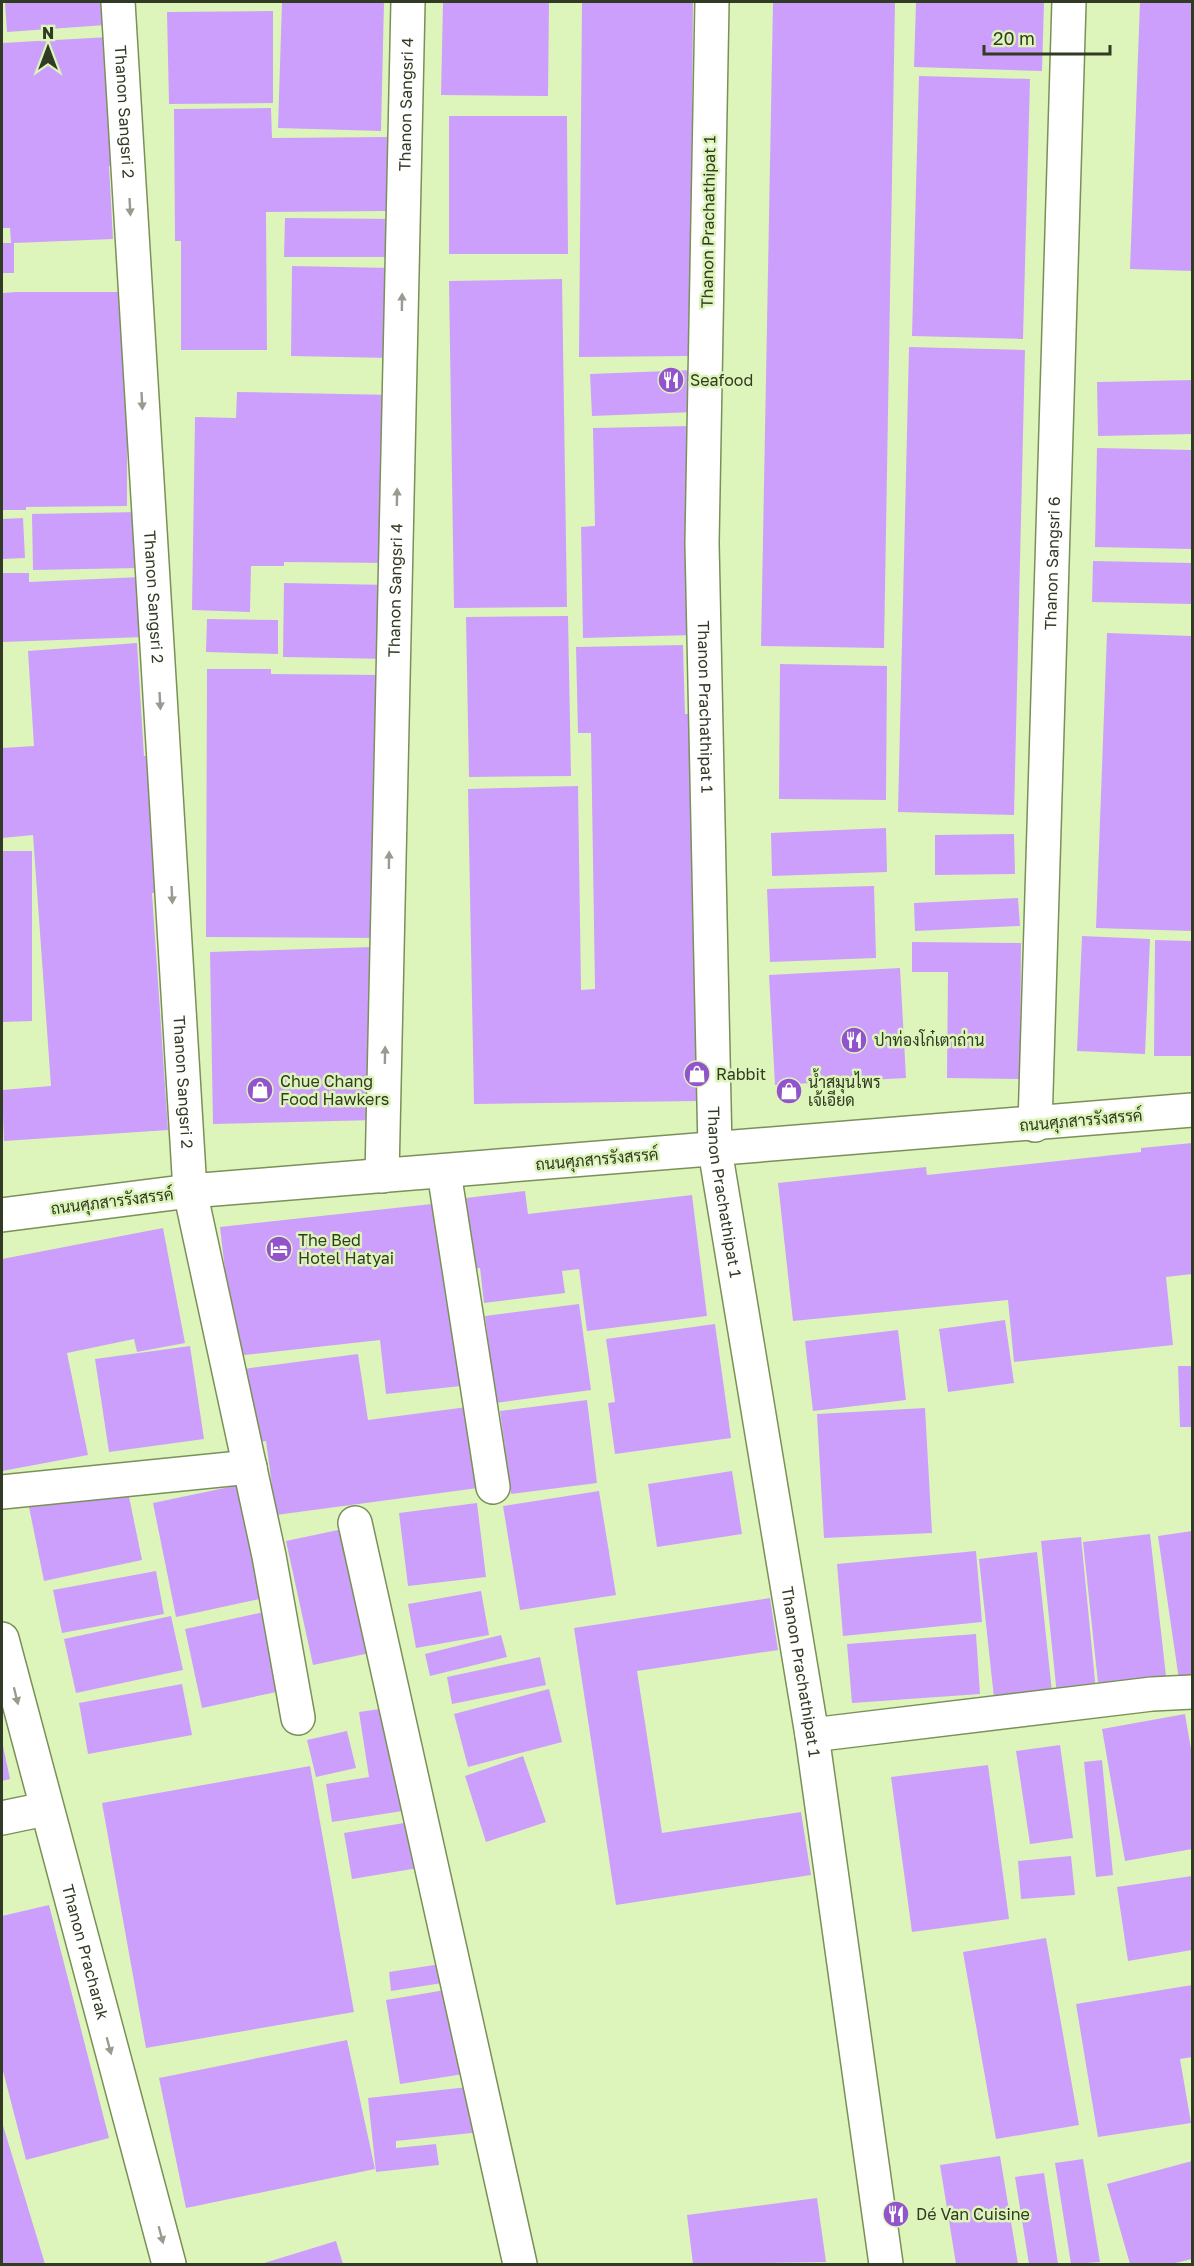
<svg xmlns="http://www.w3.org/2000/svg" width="1194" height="2266" font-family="'Golos Text',Sarabun,sans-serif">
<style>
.building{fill:#cd9ffc}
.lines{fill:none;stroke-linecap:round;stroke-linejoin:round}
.minor-casing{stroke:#7a9059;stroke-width:36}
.tertiary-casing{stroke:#7a9059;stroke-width:36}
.minor{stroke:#fff;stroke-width:33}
.tertiary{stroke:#fff;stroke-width:33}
.oneway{fill:#989c90}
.labels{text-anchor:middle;stroke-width:5;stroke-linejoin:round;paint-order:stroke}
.street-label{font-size:16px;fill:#313a22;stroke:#ddf5ba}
.poi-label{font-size:16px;fill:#313a22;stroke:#ddf5ba;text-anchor:start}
</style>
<rect width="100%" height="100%" fill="#ddf5ba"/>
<path class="building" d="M 5,2 L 104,2 L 106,25 L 7,32 Z
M 282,2 L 384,2 L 381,131 L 278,128 Z
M 443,2 L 549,2 L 548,96 L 441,95 Z
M 582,2 L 693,2 L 690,356 L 579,357 Z
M 773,2 L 895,2 L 884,648 L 761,646 Z
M 916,2 L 1044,2 L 1042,71 L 914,67 Z
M 1140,2 L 1192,2 L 1192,271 L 1130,269 Z
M 273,11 L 273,103 L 169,104 L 167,12 Z
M 109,37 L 116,166 L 109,166 L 113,239 L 14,243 L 14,273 L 2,273 L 2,243 L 11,243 L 10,228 L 2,228 L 2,43 Z
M 919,76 L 1030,79 L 1023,339 L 912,336 Z
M 271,108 L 272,138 L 388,137 L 388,211 L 266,212 L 267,350 L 181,350 L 181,241 L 175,241 L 174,109 Z
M 449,116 L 567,116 L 568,254 L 449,254 Z
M 285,218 L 398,219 L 397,257 L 284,257 Z
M 292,266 L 393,268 L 391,358 L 291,356 Z
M 562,279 L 567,607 L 454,608 L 449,281 Z
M 16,292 L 127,292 L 127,506 L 26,507 L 26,510 L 2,510 L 2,293 Z
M 909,347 L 1025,350 L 1014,815 L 898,812 Z
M 693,370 L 695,412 L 592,416 L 590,374 Z
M 1192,380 L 1192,434 L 1098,436 L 1097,382 Z
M 237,392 L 394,395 L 391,563 L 284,562 L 284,566 L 251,566 L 250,612 L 192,610 L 195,417 L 236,418 Z
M 690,426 L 694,635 L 583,638 L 581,527 L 595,526 L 593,428 Z
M 1097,448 L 1192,450 L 1192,549 L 1095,547 Z
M 139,512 L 139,568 L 33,570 L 32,514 Z
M 23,518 L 25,558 L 2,559 L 2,519 Z
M 1093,561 L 1192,563 L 1192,604 L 1092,602 Z
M 2,573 L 29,573 L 29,582 L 141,577 L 144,637 L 2,642 Z
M 284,583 L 391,585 L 391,659 L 283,657 Z
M 568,616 L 571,776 L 469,777 L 466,617 Z
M 207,619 L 278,620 L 278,654 L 206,652 Z
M 1107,633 L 1192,636 L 1192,931 L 1096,928 Z
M 137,643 L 144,756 L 156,756 L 166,893 L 152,893 L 168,1130 L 4,1141 L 2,1090 L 51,1086 L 33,835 L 2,838 L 2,748 L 34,746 L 28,651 Z
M 683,645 L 685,714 L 692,714 L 698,1101 L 474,1104 L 468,789 L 578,786 L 581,990 L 595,989 L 591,733 L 578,733 L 576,647 Z
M 780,664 L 887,666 L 886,800 L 779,799 Z
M 207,669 L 271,669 L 271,674 L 385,675 L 383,938 L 206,937 Z
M 886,828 L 887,872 L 772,876 L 771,833 Z
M 1014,834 L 1015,874 L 935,875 L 935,835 Z
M 2,851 L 32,851 L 32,1021 L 2,1022 Z
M 874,886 L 876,958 L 770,962 L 767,889 Z
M 1018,898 L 1020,926 L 915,931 L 914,903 Z
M 1082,936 L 1150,939 L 1145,1054 L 1077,1051 Z
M 1155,940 L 1192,941 L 1192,1056 L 1154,1056 Z
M 912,942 L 1021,943 L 1020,1079 L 947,1078 L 948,972 L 912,972 Z
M 372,947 L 376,1120 L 213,1124 L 210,952 Z
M 900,968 L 906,1078 L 775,1085 L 769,975 Z
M 1192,1143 L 1192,1274 L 1166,1277 L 1173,1345 L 1014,1362 L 1008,1300 L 793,1321 L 778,1183 L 926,1167 L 927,1175 L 1141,1152 L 1141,1148 Z
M 525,1191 L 528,1214 L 692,1195 L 707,1316 L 587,1331 L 579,1269 L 562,1271 L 565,1293 L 484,1303 L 480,1268 L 474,1269 L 466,1198 Z
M 441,1203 L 461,1386 L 386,1394 L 380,1340 L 235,1356 L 220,1227 Z
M 163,1228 L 185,1343 L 137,1352 L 134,1339 L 67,1353 L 88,1455 L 2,1471 L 2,1259 Z
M 579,1304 L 591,1390 L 496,1403 L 485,1316 Z
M 1005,1320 L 1014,1383 L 948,1392 L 939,1329 Z
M 715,1324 L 731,1438 L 615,1454 L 608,1403 L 615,1402 L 606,1339 Z
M 898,1330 L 906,1400 L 813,1411 L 805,1341 Z
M 190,1346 L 204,1439 L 109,1452 L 95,1359 Z
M 358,1354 L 368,1420 L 467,1407 L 478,1488 L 276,1515 L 266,1441 L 252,1443 L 243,1369 Z
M 1178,1366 L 1192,1366 L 1192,1427 L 1180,1427 Z
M 587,1400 L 597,1483 L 511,1494 L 500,1411 Z
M 925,1408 L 932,1533 L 824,1538 L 817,1414 Z
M 732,1471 L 742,1534 L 657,1547 L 648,1484 Z
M 239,1485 L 264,1598 L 176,1617 L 153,1503 Z
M 127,1487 L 142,1560 L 44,1581 L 29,1507 Z
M 599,1491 L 616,1595 L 520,1610 L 503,1506 Z
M 477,1503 L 486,1577 L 408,1586 L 399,1513 Z
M 343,1529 L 370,1653 L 313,1665 L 286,1541 Z
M 1192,1531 L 1192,1678 L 1179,1680 L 1158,1536 Z
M 1150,1534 L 1166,1676 L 1098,1683 L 1083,1542 Z
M 1081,1537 L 1096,1691 L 1057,1695 L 1041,1541 Z
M 976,1551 L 982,1622 L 843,1636 L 837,1564 Z
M 1037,1552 L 1052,1692 L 994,1698 L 979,1559 Z
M 156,1571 L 164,1614 L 62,1633 L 53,1590 Z
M 481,1591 L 489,1635 L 416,1648 L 408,1604 Z
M 770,1598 L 778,1650 L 637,1671 L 662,1833 L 801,1812 L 811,1875 L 616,1905 L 574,1628 Z
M 264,1612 L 281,1691 L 202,1708 L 185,1629 Z
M 171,1616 L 183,1670 L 76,1693 L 64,1639 Z
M 976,1634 L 980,1694 L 852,1703 L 847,1644 Z
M 501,1635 L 507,1657 L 430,1676 L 425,1654 Z
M 540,1657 L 546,1685 L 452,1704 L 447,1677 Z
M 182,1684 L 192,1735 L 88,1754 L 79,1703 Z
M 549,1689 L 562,1742 L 468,1767 L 454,1714 Z
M 393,1707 L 409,1810 L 332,1822 L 326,1784 L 369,1777 L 359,1712 Z
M 1185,1714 L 1192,1755 L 1192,1849 L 1125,1861 L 1102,1729 Z
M 347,1731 L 356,1768 L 316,1777 L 307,1740 Z
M 2,1741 L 10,1779 L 2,1781 Z
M 1060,1745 L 1073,1838 L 1030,1844 L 1016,1751 Z
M 523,1756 L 546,1822 L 486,1842 L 465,1776 Z
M 1102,1760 L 1113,1875 L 1096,1877 L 1084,1762 Z
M 988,1765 L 1009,1919 L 912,1932 L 891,1777 Z
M 310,1766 L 354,2012 L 146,2048 L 102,1803 Z
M 416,1821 L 424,1867 L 352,1879 L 344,1833 Z
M 1071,1856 L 1075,1895 L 1021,1899 L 1018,1861 Z
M 1192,1876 L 1192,1950 L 1128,1961 L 1117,1887 Z
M 49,1905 L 109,2138 L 26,2160 L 2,2067 L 2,1916 Z
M 1046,1938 L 1079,2125 L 996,2139 L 963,1952 Z
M 447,1963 L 449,1982 L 391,1991 L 389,1972 Z
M 1192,1985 L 1192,2057 L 1180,2059 L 1191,2123 L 1098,2137 L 1076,2004 Z
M 457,1988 L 470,2073 L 400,2084 L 386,2000 Z
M 347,2040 L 375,2169 L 186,2208 L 159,2078 Z
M 477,2086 L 481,2132 L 396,2141 L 396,2148 L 436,2144 L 439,2165 L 376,2172 L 368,2098 Z
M 2,2122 L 45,2264 L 2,2264 Z
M 1000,2156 L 1018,2264 L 956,2264 L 940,2165 Z
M 1083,2159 L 1100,2262 L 1071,2264 L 1055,2163 Z
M 1192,2161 L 1192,2259 L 1171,2264 L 1130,2264 L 1107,2184 Z
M 1044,2173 L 1058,2264 L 1029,2264 L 1015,2177 Z
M 817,2198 L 826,2262 L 693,2264 L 687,2215 Z
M 336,2241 L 343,2264 L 261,2264 Z"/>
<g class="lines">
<defs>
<g id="minor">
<path id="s1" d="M 118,2 L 190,1191 L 269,1556 L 298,1718"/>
<path id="s2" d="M 712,2 L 702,543 L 715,1150 L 812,1735 L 886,2264"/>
<path id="s3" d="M 1035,1125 L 1069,2"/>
<path d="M 444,1172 L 493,1487"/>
<path id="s4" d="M 382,1176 L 408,2"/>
<path d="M 2,1492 L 250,1467"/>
<path d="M 355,1523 L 520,2264"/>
<path id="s5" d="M 2,1639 L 169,2264"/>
<path d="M 812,1735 L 1152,1694 L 1192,1692"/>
<path d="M 2,1818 L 45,1809"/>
</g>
<path id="tertiary" d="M 2,1215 L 190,1191 L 1192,1110"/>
</defs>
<use href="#minor" class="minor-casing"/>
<use href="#tertiary" class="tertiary-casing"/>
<use href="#minor" class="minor"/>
<use href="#tertiary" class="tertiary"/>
</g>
<defs><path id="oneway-solid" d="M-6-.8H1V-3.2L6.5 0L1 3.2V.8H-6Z" transform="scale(1.5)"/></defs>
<g class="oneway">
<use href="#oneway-solid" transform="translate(130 207) rotate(87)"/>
<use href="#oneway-solid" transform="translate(402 302) rotate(-89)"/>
<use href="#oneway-solid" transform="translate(142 401) rotate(87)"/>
<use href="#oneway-solid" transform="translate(397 497) rotate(-89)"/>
<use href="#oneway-solid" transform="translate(160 701) rotate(87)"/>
<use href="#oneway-solid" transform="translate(389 860) rotate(-89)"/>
<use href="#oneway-solid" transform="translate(172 895) rotate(87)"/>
<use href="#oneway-solid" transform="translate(385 1055) rotate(-89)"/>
<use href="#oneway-solid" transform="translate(16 1696) rotate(76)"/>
<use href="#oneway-solid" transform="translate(109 2046) rotate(75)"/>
<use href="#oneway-solid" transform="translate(161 2235) rotate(75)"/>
</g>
<defs>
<symbol id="restaurant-disc" viewBox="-11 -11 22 22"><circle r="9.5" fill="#9254ca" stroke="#ddf5ba"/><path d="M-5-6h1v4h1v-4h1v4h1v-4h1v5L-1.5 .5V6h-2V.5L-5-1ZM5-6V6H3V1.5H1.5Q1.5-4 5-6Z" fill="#fff"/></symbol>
<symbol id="shop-disc" viewBox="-11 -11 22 22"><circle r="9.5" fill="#9254ca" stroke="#ddf5ba"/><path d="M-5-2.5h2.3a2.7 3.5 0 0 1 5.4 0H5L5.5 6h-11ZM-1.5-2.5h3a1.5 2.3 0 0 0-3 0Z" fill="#fff"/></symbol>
<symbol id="hotel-disc" viewBox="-11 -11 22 22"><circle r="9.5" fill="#9254ca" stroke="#ddf5ba"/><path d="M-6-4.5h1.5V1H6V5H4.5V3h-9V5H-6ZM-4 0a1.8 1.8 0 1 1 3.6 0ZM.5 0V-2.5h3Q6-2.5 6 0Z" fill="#fff"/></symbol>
</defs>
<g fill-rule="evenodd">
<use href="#restaurant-disc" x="656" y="365" width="30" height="30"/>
<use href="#restaurant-disc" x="839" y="1025" width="30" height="30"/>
<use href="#shop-disc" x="682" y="1059" width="30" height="30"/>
<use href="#shop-disc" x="245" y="1075" width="30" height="30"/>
<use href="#shop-disc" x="774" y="1076" width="30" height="30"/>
<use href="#hotel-disc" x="264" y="1234" width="30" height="30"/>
<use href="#restaurant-disc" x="881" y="2199" width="30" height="30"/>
</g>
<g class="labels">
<g class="street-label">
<text dy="6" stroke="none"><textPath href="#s4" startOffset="1072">Thanon Sangsri 4</textPath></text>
<text dy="6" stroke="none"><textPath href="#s1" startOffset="110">Thanon Sangsri 2</textPath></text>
<text transform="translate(708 222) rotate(-89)" y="6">Thanon Prachathipat 1</text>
<text dy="6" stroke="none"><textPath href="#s3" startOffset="562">Thanon Sangsri 6</textPath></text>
<text dy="6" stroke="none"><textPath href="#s4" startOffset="586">Thanon Sangsri 4</textPath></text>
<text dy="6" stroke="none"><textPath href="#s1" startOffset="596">Thanon Sangsri 2</textPath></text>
<text dy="6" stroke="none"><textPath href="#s2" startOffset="705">Thanon Prachathipat 1</textPath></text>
<text dy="6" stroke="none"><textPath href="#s1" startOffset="1082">Thanon Sangsri 2</textPath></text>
<text transform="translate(1081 1120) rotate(-5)" y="6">ถนนศุภสารรังสรรค์</text>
<text transform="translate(597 1159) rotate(-5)" y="6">ถนนศุภสารรังสรรค์</text>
<text dy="6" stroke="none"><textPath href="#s2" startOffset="1191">Thanon Prachathipat 1</textPath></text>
<text transform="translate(112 1201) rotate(-7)" y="6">ถนนศุภสารรังสรรค์</text>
<text dy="6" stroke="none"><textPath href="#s2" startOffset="1677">Thanon Prachathipat 1</textPath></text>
<text dy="6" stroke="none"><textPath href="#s5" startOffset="324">Thanon Pracharak</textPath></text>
</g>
<g class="poi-label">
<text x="690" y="386">Seafood</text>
<text x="874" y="1046">ปาท่องโก๋เตาถ่าน</text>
<text x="716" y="1080">Rabbit</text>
<text x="280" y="1087">Chue Chang<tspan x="280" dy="18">Food Hawkers</tspan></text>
<text x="808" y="1088">น้ำสมุนไพร<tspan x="808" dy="18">เจ้เอียด</tspan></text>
<text x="298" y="1246">The Bed<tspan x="298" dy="18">Hotel Hatyai</tspan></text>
<text x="916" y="2220">Dé Van Cuisine</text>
</g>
</g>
<rect width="1194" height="2266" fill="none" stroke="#313a22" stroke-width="6"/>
<g transform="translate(48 48)" stroke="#ddf5ba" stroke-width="4.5" paint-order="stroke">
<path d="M0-4.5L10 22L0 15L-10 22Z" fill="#313a22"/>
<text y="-9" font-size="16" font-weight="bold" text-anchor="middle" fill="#313a22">N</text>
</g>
<path d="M984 45v9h126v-9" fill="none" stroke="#313a22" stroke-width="3"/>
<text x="993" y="45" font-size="18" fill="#313a22" stroke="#ddf5ba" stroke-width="4.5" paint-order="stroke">20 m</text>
</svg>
